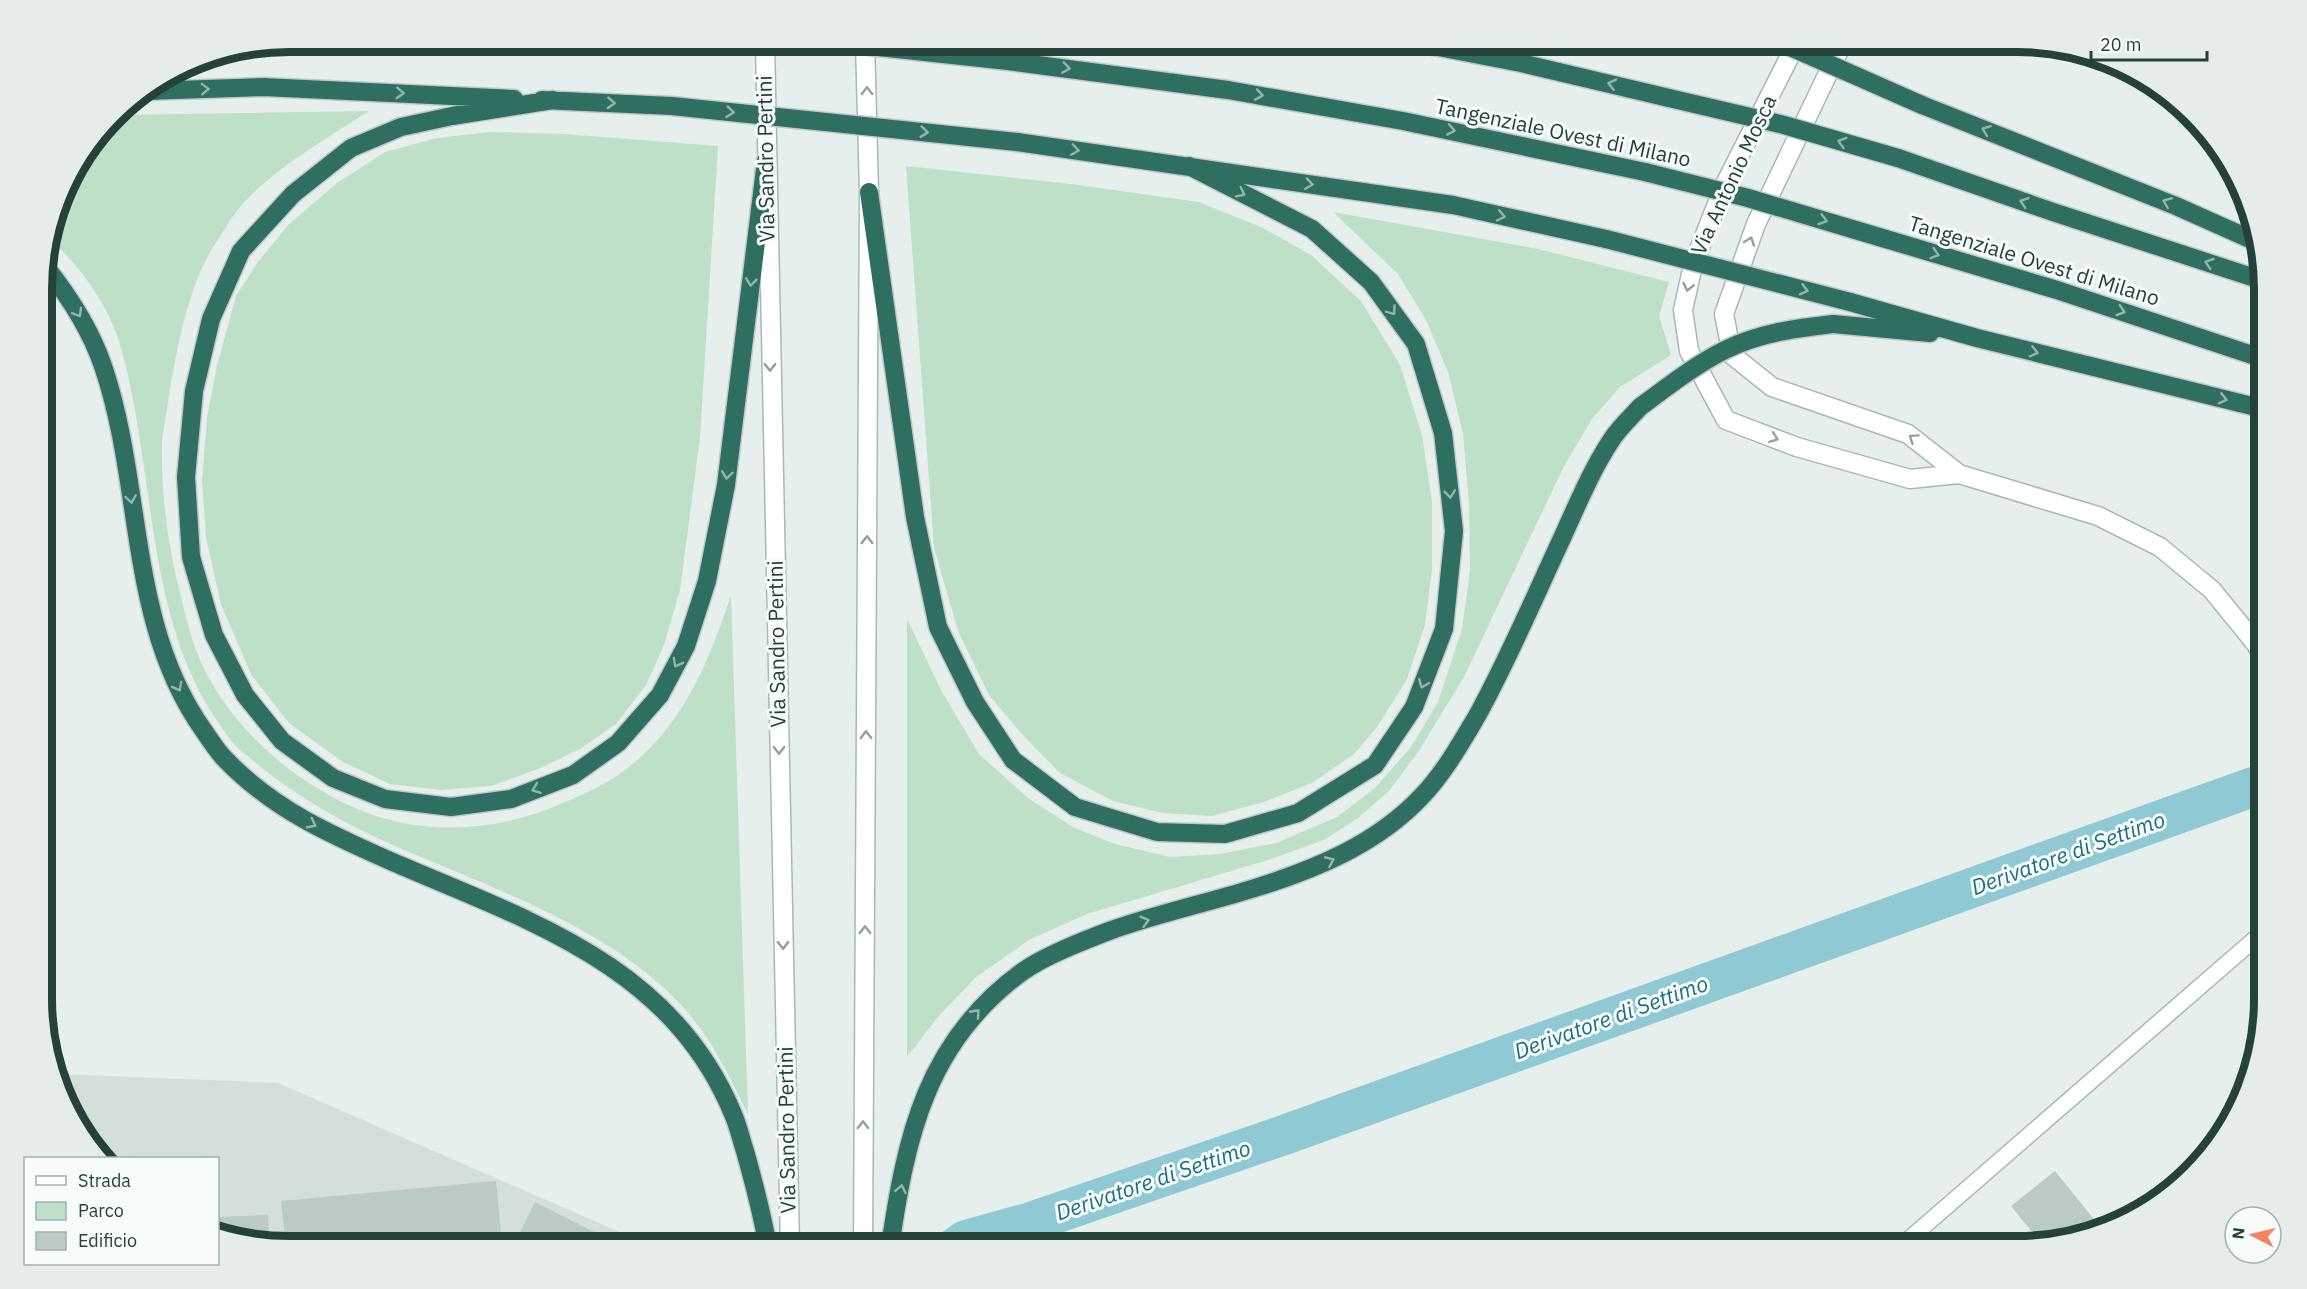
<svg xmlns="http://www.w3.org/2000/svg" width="2307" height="1289" font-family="'IBM Plex Sans',sans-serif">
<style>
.built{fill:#d4dfda}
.green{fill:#bfe0c8}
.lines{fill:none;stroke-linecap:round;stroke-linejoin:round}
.canal{stroke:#8ec9d4;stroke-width:40}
.building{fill:#bbcac4}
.service-casing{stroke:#a8b8b2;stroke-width:18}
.tertiary-casing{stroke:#a8b8b2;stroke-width:21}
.secondary-casing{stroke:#a4bbb3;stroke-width:21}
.motorway-casing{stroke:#c2cac8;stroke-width:21}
.service{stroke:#fff;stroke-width:15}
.tertiary{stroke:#fff;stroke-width:18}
.secondary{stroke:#fff;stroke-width:18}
.motorway{stroke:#2f6f62;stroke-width:18}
.motorway-bridge-casing{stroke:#c2cac8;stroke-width:21;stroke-linecap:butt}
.motorway-bridge{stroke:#2f6f62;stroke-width:18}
.oneway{stroke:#93b5ae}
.oneway2{stroke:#92a09c}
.labels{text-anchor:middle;stroke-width:6;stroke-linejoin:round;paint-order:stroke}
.street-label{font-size:21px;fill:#24423a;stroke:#f7fbf9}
.water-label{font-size:22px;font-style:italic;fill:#1c6f80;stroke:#f7fbf9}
.rim{fill:none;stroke:#24423a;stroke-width:8}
</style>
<rect width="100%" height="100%" fill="#e6efeb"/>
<path class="built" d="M 60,1074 L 278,1083 L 654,1247 L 289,1247 L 226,1239 L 218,1235 L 218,1158 L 106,1158 L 84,1137 Z"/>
<path class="green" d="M 369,111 C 326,139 260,176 231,219 C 223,232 213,246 206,260 C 186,299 176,353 169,396 C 167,412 163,428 162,443 C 161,495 168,547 181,597 C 188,625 195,655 210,680 C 241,735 292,778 348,805 C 414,836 491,834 558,805 C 582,795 608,784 629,767 C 684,724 710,659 731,595 L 748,1114 C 729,1076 711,1037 682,1006 C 610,928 490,887 395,846 C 345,824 298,798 256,763 C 249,757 240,751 233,743 C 227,736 222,727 216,719 C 145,615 155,467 121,348 C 110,307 81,267 50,239 L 68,180 L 117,115 Z
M 490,132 L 564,134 L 718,146 L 700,438 L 680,590 L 664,645 L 646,685 L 616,724 L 580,749 L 538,769 L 491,786 L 441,790 L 390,784 L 343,762 L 289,723 L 252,676 L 221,605 L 206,537 L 202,481 L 207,417 L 217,366 L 236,296 L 258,262 L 288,225 L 337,183 L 385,152 L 437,138 Z
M 906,166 L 1071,184 L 1199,202 L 1261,227 L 1311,255 L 1361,301 L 1400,365 L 1422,435 L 1432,502 L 1432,569 L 1425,625 L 1407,679 L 1377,727 L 1354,754 L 1312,783 L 1264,802 L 1212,816 L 1162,813 L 1113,801 L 1060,773 L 1021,733 L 989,695 L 958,631 L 934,548 Z
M 1333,212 L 1538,249 L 1669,282 L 1659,316 L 1671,355 L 1620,387 L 1592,419 L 1564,466 L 1464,677 L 1418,752 L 1389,791 L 1358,818 L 1324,840 L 1268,860 L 1087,914 L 1029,940 L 976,977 L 937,1018 L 907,1057 L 907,619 L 942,692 L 979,754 L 1028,798 L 1073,827 L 1115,844 L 1170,857 L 1220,854 L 1276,843 L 1337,817 L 1375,788 L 1411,747 L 1438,702 L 1462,629 L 1470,570 L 1469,503 L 1463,434 L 1448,372 L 1426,320 L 1398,274 Z"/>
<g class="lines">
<path class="canal" d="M 956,1247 L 966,1240 L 1031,1222 L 1284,1135 L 2264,783"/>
</g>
<path class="building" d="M 2055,1171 L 2097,1223 L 2089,1230 L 2042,1244 L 2011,1206 Z
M 496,1181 L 502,1247 L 286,1247 L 281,1201 Z
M 535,1202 L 610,1240 L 626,1247 L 529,1247 L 516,1240 Z
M 268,1215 L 269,1244 L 226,1239 L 218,1235 L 218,1217 Z"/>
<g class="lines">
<defs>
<path id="service" d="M 1900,1247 L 2264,931"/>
<path id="tertiary" d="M 1797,42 L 1724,186 L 1693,265 L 1683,310 L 1689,351 L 1726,420 L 1797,447 L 1910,479 L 1959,474 L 2098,516 L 2160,547 L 2212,590 L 2256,644 L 2264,660
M 1843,42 L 1756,224 L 1724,314 L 1732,355 L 1772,387 L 1908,434 L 1959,474"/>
<path id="secondary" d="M 765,42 L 790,1247
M 863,1247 L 869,192 L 865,42"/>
<path id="motorway" d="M 1412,42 L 1521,63 L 1669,98
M 1008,61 L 1228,90 L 1403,121 L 1645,172
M 147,91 L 263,87 L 514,99
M 542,100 L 672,106
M 553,100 L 452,116 L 401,127 L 351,148 L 293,194 L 241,251 L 211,319 L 194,391 L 186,477 L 191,557 L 214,635 L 245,695 L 282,741 L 333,778 L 385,799 L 451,807 L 511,799 L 573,775 L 618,743 L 660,695 L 686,646 L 707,581 L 726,485 L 766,161
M 1922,105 L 2176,206 L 2259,243
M 1017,142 L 1453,205 L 1606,239
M 1898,158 L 2053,212 L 2264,281
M 869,192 L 915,517 L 938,627 L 975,702 L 1013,760 L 1075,807 L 1157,832 L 1225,834 L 1298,813 L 1375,765 L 1414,707 L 1444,629 L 1454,531 L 1443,433 L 1416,344 L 1371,282 L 1312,229 L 1189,166
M 1879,237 L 2057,290 L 2264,359
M 44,265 C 69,296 90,328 103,366 C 144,486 127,623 204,731 C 210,740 216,749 223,757 C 272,809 331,835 395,863 C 530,921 672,966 733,1114 C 738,1125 741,1139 745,1151 C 754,1183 762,1214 768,1247
M 1850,302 L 1977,338 L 2264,409
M 1833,324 L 1930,333
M 890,1247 C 906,1137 926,1042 1022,972 C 1044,956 1083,941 1109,931 C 1156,914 1207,903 1255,888 C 1316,869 1377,844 1422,796 C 1444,773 1461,743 1477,716 C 1509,658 1535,596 1563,536 C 1578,503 1592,469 1612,439 C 1620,427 1631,417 1640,407"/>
</defs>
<use href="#service" class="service-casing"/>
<use href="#tertiary" class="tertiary-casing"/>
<use href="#secondary" class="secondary-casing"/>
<use href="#motorway" class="motorway-casing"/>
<use href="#service" class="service"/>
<use href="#tertiary" class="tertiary"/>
<use href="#secondary" class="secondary"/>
<use href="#motorway" class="motorway"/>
<defs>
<path id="motorway-bridge" d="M 832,42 L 1008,61
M 1779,42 L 1922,105
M 1669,98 L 1784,125 L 1898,158
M 672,106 L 1017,142
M 1645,172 L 1748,198 L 1879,237
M 1606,239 L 1850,302
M 1640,407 C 1667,387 1695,365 1725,350 C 1759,333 1797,328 1833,324"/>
</defs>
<use href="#motorway-bridge" class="motorway-bridge-casing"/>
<use href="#motorway-bridge" class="motorway-bridge"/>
</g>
<defs><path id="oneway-chevron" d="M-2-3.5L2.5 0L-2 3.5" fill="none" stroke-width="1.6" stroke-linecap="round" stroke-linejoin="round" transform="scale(1.5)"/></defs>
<g class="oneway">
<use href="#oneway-chevron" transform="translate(1066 68) rotate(8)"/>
<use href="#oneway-chevron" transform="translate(1612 84) rotate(-167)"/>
<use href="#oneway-chevron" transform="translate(205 89) rotate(-2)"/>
<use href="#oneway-chevron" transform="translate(400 93) rotate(3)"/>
<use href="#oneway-chevron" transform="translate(1259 95) rotate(10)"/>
<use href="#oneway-chevron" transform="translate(611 103) rotate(3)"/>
<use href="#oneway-chevron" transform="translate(730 112) rotate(6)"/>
<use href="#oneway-chevron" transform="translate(1451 130) rotate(11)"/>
<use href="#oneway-chevron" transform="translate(1986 130) rotate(-159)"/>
<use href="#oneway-chevron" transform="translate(924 132) rotate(6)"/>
<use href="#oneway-chevron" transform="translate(1842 142) rotate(-164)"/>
<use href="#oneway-chevron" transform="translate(1075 150) rotate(8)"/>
<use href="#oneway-chevron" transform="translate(1309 184) rotate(8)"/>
<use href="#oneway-chevron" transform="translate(1241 193) rotate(27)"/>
<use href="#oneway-chevron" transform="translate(2024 202) rotate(-161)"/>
<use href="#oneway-chevron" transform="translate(2167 202) rotate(-158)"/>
<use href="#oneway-chevron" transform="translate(1501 216) rotate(12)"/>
<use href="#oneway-chevron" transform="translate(1823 220) rotate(16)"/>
<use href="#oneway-chevron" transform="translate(1935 254) rotate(17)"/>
<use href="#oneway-chevron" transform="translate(2209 263) rotate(-162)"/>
<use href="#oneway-chevron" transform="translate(751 282) rotate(97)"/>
<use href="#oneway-chevron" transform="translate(1804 290) rotate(15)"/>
<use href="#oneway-chevron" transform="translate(1392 311) rotate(54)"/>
<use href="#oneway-chevron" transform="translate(2121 311) rotate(18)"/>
<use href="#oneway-chevron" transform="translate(78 313) rotate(59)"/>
<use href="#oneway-chevron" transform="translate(2034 352) rotate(14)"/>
<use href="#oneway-chevron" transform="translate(2223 399) rotate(14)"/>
<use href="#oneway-chevron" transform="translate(727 475) rotate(97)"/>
<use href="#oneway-chevron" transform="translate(1450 494) rotate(83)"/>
<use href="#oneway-chevron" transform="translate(131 499) rotate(81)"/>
<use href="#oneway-chevron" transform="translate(677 663) rotate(118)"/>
<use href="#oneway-chevron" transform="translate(1423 684) rotate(111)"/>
<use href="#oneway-chevron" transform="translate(178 687) rotate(62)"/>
<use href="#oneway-chevron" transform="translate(536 789) rotate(159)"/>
<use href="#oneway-chevron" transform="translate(312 824) rotate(28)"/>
<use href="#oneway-chevron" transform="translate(1330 861) rotate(-23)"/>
<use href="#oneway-chevron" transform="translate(1145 921) rotate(-16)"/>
<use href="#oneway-chevron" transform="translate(976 1013) rotate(-48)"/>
<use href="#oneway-chevron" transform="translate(901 1189) rotate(-79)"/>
</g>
<g class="oneway2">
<use href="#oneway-chevron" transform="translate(867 91) rotate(-91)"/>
<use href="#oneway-chevron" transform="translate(1750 241) rotate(-70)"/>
<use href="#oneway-chevron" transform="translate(1688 287) rotate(103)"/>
<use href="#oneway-chevron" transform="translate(770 367) rotate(89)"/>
<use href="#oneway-chevron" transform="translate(1774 438) rotate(21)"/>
<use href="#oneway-chevron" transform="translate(1913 438) rotate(-145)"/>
<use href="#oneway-chevron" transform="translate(867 540) rotate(-90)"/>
<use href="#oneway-chevron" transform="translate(866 735) rotate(-90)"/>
<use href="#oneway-chevron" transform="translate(779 750) rotate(89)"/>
<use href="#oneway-chevron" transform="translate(865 930) rotate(-90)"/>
<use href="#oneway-chevron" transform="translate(783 945) rotate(89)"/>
<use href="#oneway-chevron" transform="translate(863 1125) rotate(-90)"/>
</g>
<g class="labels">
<g class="street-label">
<text transform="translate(1563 133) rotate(12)" y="7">Tangenziale Ovest di Milano</text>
<text transform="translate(766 159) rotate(-91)" y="7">Via Sandro Pertini</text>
<text transform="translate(1734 175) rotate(-65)" y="7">Via Antonio Mosca</text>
<text transform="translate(2034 261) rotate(17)" y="7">Tangenziale Ovest di Milano</text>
<text transform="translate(777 644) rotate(-91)" y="7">Via Sandro Pertini</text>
<text transform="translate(787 1130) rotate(-91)" y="7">Via Sandro Pertini</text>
</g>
<g class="water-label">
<text transform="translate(2068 853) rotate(-20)" y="8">Derivatore di Settimo</text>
<text transform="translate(1611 1017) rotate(-20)" y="8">Derivatore di Settimo</text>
<text transform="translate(1153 1180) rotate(-19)" y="8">Derivatore di Settimo</text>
</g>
</g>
<path d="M0 0H2307V1289H0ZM289 52H2017A237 237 0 0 1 2254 289V999A237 237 0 0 1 2017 1236H289A237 237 0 0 1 52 999V289A237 237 0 0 1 289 52Z" fill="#e6ecea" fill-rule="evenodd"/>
<path class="rim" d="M289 52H2017A237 237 0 0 1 2254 289V999A237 237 0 0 1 2017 1236H289A237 237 0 0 1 52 999V289A237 237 0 0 1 289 52Z"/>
<rect x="24" y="1157" width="195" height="108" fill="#f7fbf9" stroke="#a3b1ad" stroke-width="1.5"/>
<rect x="36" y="1176" width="30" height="9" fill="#ffffff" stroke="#a3b1ad" stroke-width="1.5"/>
<text x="78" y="1187" font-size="18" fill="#24423a">Strada</text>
<rect x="36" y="1202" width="30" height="18" fill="#bfe0c8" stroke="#a3b1ad" stroke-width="1.5"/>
<text x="78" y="1217" font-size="18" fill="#24423a">Parco</text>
<rect x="36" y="1232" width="30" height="18" fill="#bbcac4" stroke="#a3b1ad" stroke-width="1.5"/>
<text x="78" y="1247" font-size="18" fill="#24423a">Edificio</text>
<g transform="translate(2253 1235) rotate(277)"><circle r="28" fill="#f7fbf9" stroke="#a3b1ad" stroke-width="1.5"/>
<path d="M0-4.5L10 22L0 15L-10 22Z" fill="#f4845f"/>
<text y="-9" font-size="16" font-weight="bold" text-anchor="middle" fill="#24423a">N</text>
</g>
<path d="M2091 51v9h116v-9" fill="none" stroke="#24423a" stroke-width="3"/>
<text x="2100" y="51" font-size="18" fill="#24423a" stroke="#f7fbf9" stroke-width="4.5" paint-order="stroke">20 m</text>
</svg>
